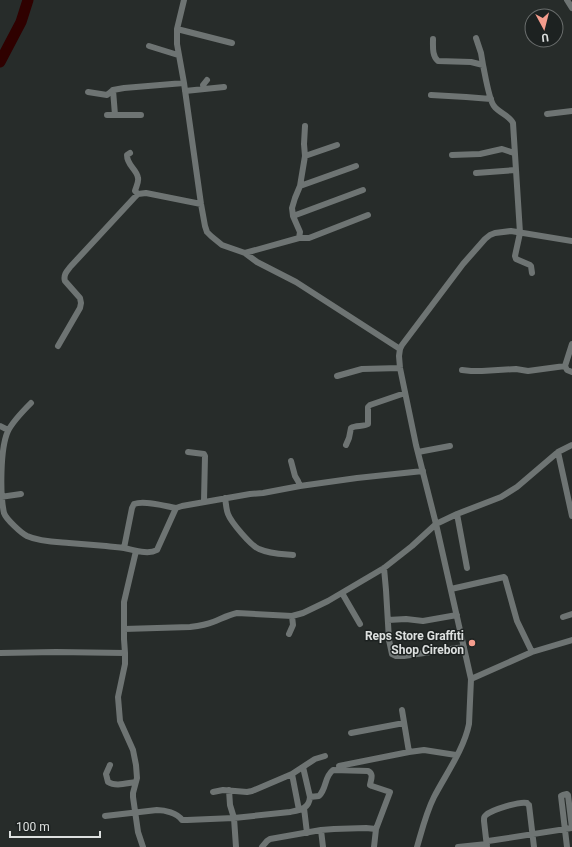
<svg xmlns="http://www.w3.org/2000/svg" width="572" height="847" font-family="Roboto,sans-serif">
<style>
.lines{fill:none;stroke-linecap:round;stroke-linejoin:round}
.river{stroke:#2f0100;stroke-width:11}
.minor{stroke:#6e7473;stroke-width:6}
.poi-dot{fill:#f59d8d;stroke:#1d2221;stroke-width:1.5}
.labels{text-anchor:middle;stroke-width:3;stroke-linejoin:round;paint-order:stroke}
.poi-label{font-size:12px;font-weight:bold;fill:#dde0df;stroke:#1d2221;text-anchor:end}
</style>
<rect width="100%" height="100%" fill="#272c2a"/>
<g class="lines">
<path class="river" d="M 0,62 L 21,22 L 28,0"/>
<path class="minor" d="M 184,0 L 177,29 L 177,44 L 184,83 L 201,204 L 205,226 L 207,232 L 211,236 L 222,245 L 245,253 L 257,262 L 296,282 L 400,349
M 567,0 L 572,8
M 177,29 L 232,43
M 476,38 L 481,53 L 483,65
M 433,39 C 433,47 432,56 438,61 L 471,62 L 483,65 C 485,74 489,100 494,106 C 499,113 509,115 513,123 L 520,233 L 515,256 L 516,259 L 530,265 L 531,266 L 532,273
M 149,46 L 178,55
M 204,89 L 203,85 L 207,80
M 113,90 L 115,115
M 185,91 L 224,87
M 88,92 L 107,95 L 113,90 L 124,88 L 184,83
M 431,95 L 466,97 L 491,99
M 547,114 L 572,111
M 107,115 L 141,115
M 130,153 L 127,155 C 127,166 137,169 138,178 C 139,182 136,187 135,191 L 138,194
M 452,155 L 480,154 L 502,149 L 514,153
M 305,156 L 337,145
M 476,173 L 516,170
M 300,186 L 356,166
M 293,216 L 363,190
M 299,238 L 309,238 L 368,215
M 245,253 L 299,238 L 300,232 L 293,216 L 292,208 L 295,198 L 300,186 L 305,156 L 304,144 L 305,126
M 572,344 L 565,366 L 567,370 L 572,372
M 58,346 L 80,308 L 81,303 L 80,298 L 65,281 C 63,275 67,271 71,266 L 134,198 L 138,194 L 146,193 L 201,204
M 462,370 L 471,371 L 482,371 L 516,369 L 528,371 L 565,366
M 337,376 L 362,369 L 400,368
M 31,403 C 23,411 13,421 8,431 C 0,448 0,495 4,513 C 6,519 21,533 27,536 C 40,542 56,542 69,543 C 82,544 94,545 106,546 C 112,547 118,547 124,548 C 134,550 148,555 157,550 L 176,508 L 182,506 L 250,494 L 263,493 L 300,486 L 357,478 L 423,471
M 0,426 L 8,430
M 346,445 L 349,438 L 351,428 C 356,425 363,427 368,424 L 368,407 L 370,405 L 405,393
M 188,452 L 204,454 L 205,456 L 204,501
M 418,452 L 450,446
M 558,452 L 572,516
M 291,461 L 295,476 L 298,481 L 300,486
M 0,497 L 21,494
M 225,498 C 226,503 226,509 228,514 C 231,522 251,546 259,549 C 270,554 281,554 293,555
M 457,514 L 467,568
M 124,548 L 132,508 L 134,504 C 144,500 165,506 176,508
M 136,551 L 124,602 L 124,639 L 125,653 L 125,664 L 118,697 L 120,721 L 133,750 L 136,765 L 137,778 L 133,793 L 133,797 L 138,832 L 143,847
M 384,568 L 386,590 L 389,640 L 392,654 L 396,656 L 404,656 L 464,647
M 451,589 L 504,577 L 505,578 L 517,621 L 532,652
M 342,593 L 360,624
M 563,617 L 572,614
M 388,620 L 406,619 L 423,621 L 457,615
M 124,629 L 190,627 C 198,626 206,625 213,622 C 221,619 228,615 237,613 L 292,616 L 303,613 L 328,601 L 384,568 L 412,546 L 436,524 L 457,514 L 501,497 L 517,487 L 558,452 L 572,445
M 289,634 L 293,625 L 292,616
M 0,653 L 56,652 L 125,653
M 471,679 L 532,652 L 572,640
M 402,710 L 409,752 L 424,750 L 456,755
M 351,733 L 404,723
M 110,765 L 106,774 L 108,782 C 116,787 127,783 136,782
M 339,766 L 409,752
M 303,767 L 310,797
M 292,774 L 299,810
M 229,790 L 230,805 L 234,818 L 236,847
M 213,792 L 223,790 L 247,792 L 252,791 L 292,774 L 315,759 L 325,756
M 304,808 L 307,833
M 105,816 L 157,810 C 165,810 177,813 182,820 L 187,820 L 234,818 L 290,812 C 300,810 309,809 310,797 L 319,796 C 327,788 324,777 333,770 L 368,771 C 374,774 371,779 370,785 L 372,786 L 390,792 L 376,829 L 374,847
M 321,830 L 323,847
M 262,847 L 267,841 L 270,839 L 321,830 L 334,829 L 366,828 L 376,829
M 417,847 C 422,830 426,813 434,797 C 446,774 464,749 469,724 L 471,679 L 436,524 L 416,445 L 400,368 L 399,356 L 400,349 L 402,345 L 463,264 L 485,239 L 490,235 L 495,233 L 511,231 L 572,241
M 458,847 L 487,844 L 488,841 L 495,840 L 572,828
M 487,847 L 484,821 C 484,817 484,817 486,815 C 491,810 520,801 527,803 C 528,804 528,805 529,805 L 534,847
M 567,847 L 561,796 L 563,795 L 567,794 L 568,795 L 572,828"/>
</g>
<circle class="poi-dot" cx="472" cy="643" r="4"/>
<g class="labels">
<g class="poi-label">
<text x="464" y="640">Reps Store Graffiti<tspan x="464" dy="14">Shop Cirebon</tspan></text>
</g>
</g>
<g transform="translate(544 28) rotate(173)"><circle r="19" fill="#1d2221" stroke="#6a6e6d"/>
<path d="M0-3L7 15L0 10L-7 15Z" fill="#f59d8d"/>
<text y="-6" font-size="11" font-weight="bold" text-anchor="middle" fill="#dde0df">U</text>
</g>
<path d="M10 831v6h90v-6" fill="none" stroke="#dde0df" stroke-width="2"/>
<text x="16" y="831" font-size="12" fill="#dde0df" stroke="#1d2221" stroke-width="3" paint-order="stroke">100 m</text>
</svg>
